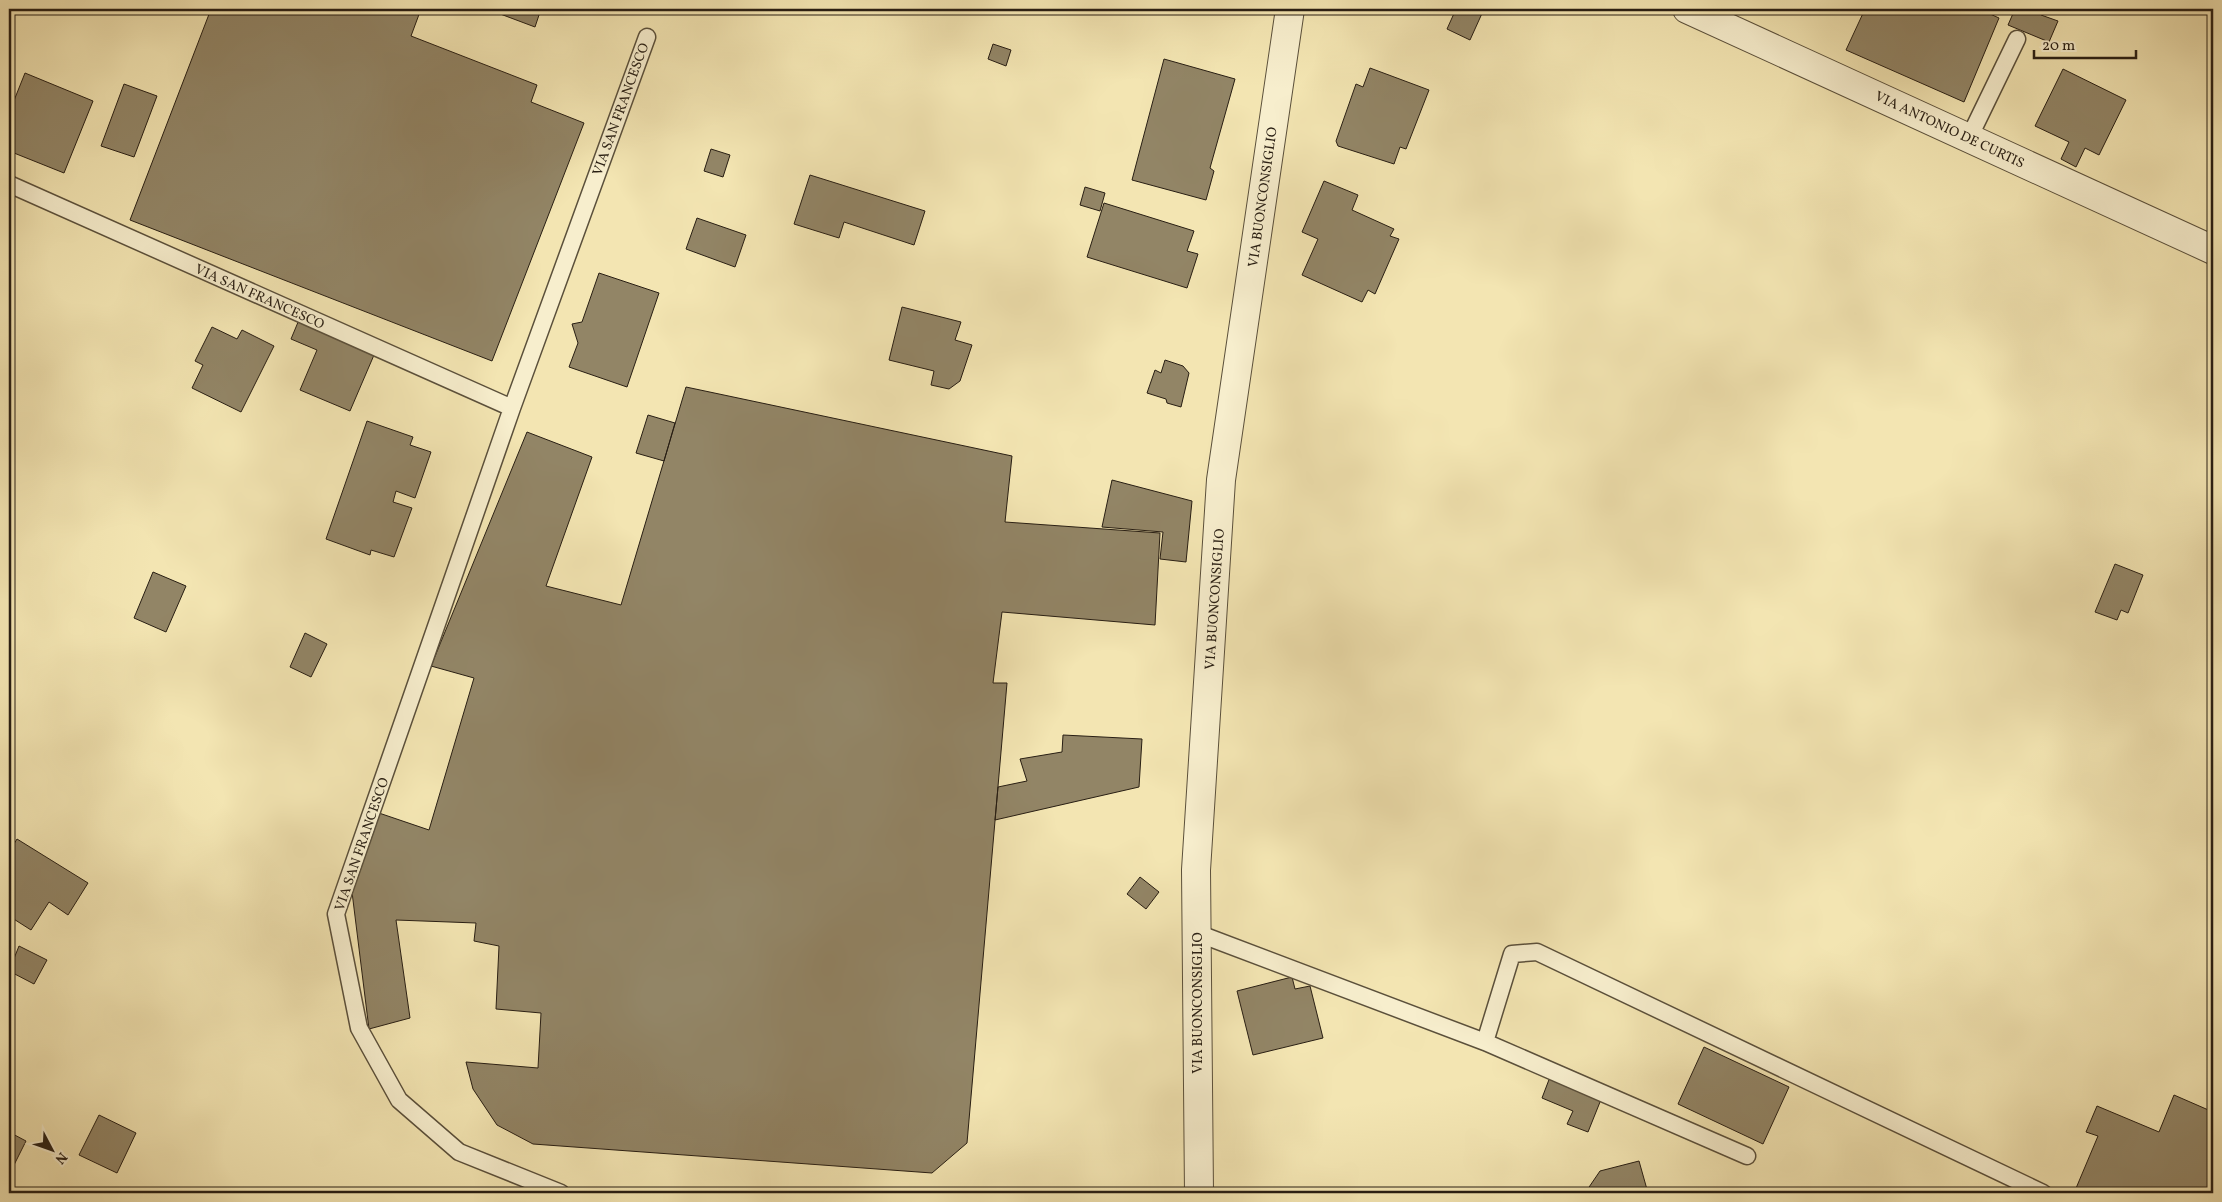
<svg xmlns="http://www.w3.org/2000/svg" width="2222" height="1202" font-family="Vollkorn,serif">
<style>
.building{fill:#928566;stroke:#281e13}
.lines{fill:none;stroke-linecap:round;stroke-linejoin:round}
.lane-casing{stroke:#5b503b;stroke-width:19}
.street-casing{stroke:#5b503b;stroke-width:30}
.lane{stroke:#f7eecd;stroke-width:16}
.street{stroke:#f7eecd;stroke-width:28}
.labels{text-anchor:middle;stroke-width:4;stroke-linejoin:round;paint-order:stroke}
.street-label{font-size:14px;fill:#281e13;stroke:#f7eecd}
</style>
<rect width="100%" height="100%" fill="#f3e5b2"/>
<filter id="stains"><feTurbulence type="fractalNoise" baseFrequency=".004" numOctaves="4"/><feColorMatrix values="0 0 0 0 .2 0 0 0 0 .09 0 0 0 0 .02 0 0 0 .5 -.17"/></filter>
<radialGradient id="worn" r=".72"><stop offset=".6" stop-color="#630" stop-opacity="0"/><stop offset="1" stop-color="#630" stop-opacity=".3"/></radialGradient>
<path class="building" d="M 211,9 L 421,9 L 411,36 L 537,85 L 531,102 L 584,123 L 492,361 L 130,220 Z
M 487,9 L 541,9 L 535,27 Z
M 1456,9 L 1484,9 L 1470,40 L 1447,29 Z
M 1865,9 L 1979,9 L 1999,18 L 1964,102 L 1846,50 Z
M 2015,9 L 2044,9 L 2041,15 L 2058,21 L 2049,42 L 2008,25 Z
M 993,44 L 1011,50 L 1006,66 L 988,59 Z
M 1164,59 L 1235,79 L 1210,168 L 1214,171 L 1206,200 L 1132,180 Z
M 1370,68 L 1429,90 L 1406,149 L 1400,147 L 1394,164 L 1338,146 L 1336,141 L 1356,84 L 1363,87 Z
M 2063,69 L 2126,100 L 2099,155 L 2085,148 L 2076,167 L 2061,159 L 2069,142 L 2035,126 Z
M 25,73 L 93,101 L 64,173 L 9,151 L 9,113 Z
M 124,84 L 157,96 L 134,157 L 101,146 Z
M 711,149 L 730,155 L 723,177 L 704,171 Z
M 810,175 L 925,211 L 914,245 L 844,222 L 839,238 L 794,224 Z
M 1324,181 L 1358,195 L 1352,210 L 1394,229 L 1390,236 L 1399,239 L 1375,294 L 1368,290 L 1362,302 L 1302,275 L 1318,239 L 1302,232 Z
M 1085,187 L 1105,193 L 1100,211 L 1080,205 Z
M 1104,203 L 1194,231 L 1187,251 L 1198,254 L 1187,288 L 1087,257 Z
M 697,218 L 746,235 L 735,267 L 686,249 Z
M 599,273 L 659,293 L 627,387 L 569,367 L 578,343 L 572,324 L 582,322 Z
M 902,307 L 961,322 L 955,340 L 972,345 L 960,381 L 949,389 L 931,385 L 934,371 L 889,360 Z
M 301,315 L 377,348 L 350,411 L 300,390 L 317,350 L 291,339 Z
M 212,327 L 237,339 L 242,330 L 274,346 L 241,412 L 192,388 L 203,365 L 195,361 Z
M 1165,360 L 1183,366 L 1189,373 L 1181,407 L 1167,403 L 1166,399 L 1147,393 L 1155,370 L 1161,373 Z
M 686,387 L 1012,456 L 1005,522 L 1160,533 L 1155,625 L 1002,612 L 993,683 L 1007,683 L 967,1143 L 932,1173 L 533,1144 L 497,1125 L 473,1089 L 466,1062 L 538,1068 L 541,1013 L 496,1009 L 499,946 L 474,941 L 476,923 L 396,920 L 410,1018 L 369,1029 L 351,884 L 376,812 L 429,830 L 474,678 L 431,666 L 527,432 L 592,457 L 546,586 L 621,605 Z
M 648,415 L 675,423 L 664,461 L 636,453 Z
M 367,421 L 413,437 L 410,445 L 431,452 L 415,498 L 396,491 L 393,502 L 412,508 L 394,557 L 371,550 L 370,555 L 326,539 Z
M 1112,480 L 1192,501 L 1186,562 L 1160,559 L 1163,532 L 1102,527 Z
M 2115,564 L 2143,575 L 2128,613 L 2121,610 L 2117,620 L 2095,612 Z
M 153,572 L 186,586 L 166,632 L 134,618 Z
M 305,633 L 327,644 L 311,677 L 290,667 Z
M 1063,735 L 1142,739 L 1139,787 L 995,820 L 998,787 L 1027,781 L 1020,759 L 1062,752 Z
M 17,839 L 88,883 L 68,915 L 49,902 L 31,930 L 9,916 L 9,852 Z
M 1140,877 L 1159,892 L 1146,909 L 1127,894 Z
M 19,946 L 47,960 L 34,984 L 9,971 Z
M 1292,977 L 1295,989 L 1310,986 L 1323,1038 L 1253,1055 L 1237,991 Z
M 1704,1047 L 1789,1087 L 1763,1144 L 1678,1104 Z
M 1550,1077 L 1602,1097 L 1588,1132 L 1567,1124 L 1573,1111 L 1542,1098 Z
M 2174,1095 L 2213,1112 L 2213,1184 L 2209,1193 L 2074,1193 L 2098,1136 L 2086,1132 L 2097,1106 L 2159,1132 Z
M 99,1115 L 136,1133 L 117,1173 L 79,1155 Z
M 9,1132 L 26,1141 L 9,1175 Z
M 1639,1161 L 1648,1193 L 1585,1193 L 1600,1171 Z"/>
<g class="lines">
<defs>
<path id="lane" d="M 1969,138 L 2017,39
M 9,184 L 512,408
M 1197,933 L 1485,1042 L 1747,1156
M 1485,1042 L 1512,954 L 1537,952 L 2043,1193
M 561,1193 L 459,1152 L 399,1100 L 359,1028 L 336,914 L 512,408 L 647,37"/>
<path id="street" d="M 1687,9 L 2213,250
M 1199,1193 L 1196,870 L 1221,480 L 1290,9"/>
</defs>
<use href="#lane" class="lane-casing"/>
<use href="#street" class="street-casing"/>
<use href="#lane" class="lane"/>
<use href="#street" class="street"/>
</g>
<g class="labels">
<g class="street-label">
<text transform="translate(620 109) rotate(-70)" y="5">VIA SAN FRANCESCO</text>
<text transform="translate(1950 129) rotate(25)" y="5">VIA ANTONIO DE CURTIS</text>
<text transform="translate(1262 197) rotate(-82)" y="5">VIA BUONCONSIGLIO</text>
<text transform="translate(260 296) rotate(24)" y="5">VIA SAN FRANCESCO</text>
<text transform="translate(1214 599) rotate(-86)" y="5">VIA BUONCONSIGLIO</text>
<text transform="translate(361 844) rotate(-71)" y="5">VIA SAN FRANCESCO</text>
<text transform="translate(1197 1003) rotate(-90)" y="5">VIA BUONCONSIGLIO</text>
</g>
</g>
<rect width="2222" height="1202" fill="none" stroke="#f3e5b2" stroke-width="30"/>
<rect x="10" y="10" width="2202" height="1182" fill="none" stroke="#281e13" stroke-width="2.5"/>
<rect x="15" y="15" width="2192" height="1172" fill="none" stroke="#281e13"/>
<g transform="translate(52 1150) rotate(131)" stroke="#f7eecd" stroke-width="4" paint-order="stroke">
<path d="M0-4L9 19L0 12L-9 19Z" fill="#281e13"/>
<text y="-8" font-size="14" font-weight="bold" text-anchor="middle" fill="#281e13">N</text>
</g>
<path d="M2034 50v8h102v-8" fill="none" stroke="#281e13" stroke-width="2.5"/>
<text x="2042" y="50" font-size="15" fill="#281e13" stroke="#f7eecd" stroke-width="4" paint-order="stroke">20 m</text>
<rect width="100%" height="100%" filter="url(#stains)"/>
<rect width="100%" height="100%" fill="url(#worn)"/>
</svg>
